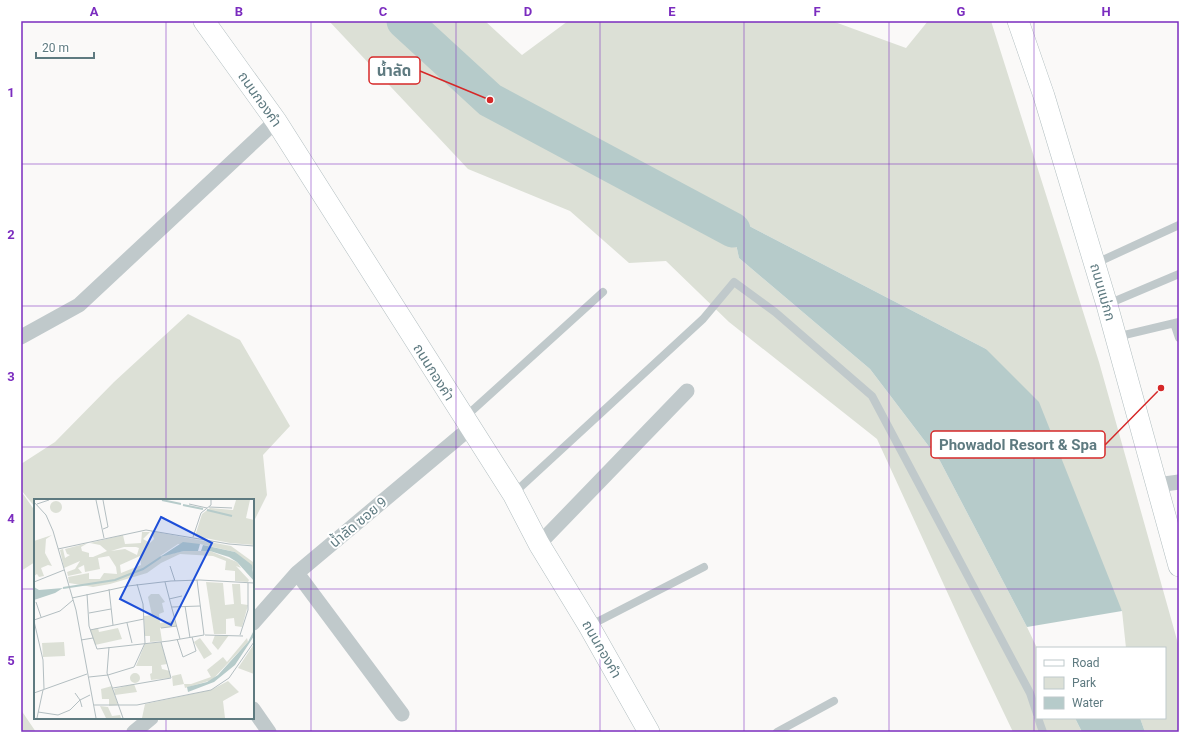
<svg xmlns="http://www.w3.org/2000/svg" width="1200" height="753" font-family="Roboto,'Noto Sans Thai',sans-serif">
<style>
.green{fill:#dce0d6}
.water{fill:#b6cbca}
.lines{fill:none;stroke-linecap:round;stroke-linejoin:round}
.river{stroke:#b6cbca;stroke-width:35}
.secondary-casing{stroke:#b2bec0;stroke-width:22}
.lane{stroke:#c0c9cb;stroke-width:8}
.street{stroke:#c0c9cb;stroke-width:15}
.secondary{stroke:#fff;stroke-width:21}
.grid{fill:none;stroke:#7b2cbf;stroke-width:1;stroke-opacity:0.55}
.labels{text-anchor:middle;stroke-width:4;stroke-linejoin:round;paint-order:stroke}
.street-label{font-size:14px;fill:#5e7a80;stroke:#fff}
.inset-river{fill:none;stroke:#b6cbca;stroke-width:2}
.inset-road{fill:none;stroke:#b3bec1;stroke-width:1}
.view{fill:#1d4ed8;fill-opacity:0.15;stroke:#1d4ed8;stroke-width:2}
.inset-edge{fill:none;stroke:#5e7a80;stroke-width:2}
.leader{fill:none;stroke:#d62828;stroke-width:1.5}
.callout-dot{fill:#d62828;stroke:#fff;stroke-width:1.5}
.callout{fill:#fff;stroke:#d62828;stroke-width:1.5}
.callout-label{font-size:15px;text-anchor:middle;font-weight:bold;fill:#5e7a80}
.neatline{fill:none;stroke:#7b2cbf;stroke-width:1.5}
.grid-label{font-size:13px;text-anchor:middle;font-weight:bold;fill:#7b2cbf}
</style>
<rect width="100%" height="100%" fill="#faf9f8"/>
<path class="green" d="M 329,21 L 485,21 L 522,55 L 568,21 L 832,21 L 906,48 L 928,21 L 991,21 L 1099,362 L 1179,647 L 1179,732 L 1145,732 L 1140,718 L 1165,718 L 1165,648 L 1126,648 L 1122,611 L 986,349 L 730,216 L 739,258 L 870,369 L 940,461 L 1027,627 L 1037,648 L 1037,718 L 1075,718 L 1082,732 L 1013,732 L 971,644 L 877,439 L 729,322 L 666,261 L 629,263 L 570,211 L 468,169 Z
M 188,314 L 240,340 L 290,426 L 263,455 L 267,495 L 253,523 L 253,500 L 35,500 L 35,507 L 21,490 L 21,464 L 55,442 L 114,382 Z
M 21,491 L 35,511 L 35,562 L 21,571 Z
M 21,710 L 36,732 L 21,732 Z"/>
<path class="water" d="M 730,216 L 986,349 L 1039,402 L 1122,611 L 1027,627 L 940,461 L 870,369 L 739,258 Z
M 1075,718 L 1140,718 L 1145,732 L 1082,732 Z"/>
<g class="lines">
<path class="river" d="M 404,21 L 490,100 L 733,230"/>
<defs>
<path id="secondary" d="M 204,21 L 276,121 L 513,494 L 539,544 L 589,626 L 649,732
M 1018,21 L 1044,96 L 1107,305 L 1179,566"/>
</defs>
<use href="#secondary" class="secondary-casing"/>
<path class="lane" d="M 1094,264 L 1179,225
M 1108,304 L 1179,274
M 1174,323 L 1179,338
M 1116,337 L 1179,322
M 464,418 L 603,292
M 513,494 L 703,319 L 734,282 L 775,312 L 872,396 L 1030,693 L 1037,714
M 589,626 L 704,567
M 1038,718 L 1043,732
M 777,732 L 834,701"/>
<path class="street" d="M 21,337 L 79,305 L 276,121
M 1157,485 L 1179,482
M 539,544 L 687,391
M 297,573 L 402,714
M 253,623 L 297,573 L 470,428
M 253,709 L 269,732
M 134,732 L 151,718"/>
<use href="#secondary" class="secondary"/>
</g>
<path class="grid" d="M 166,21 L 166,500M 311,21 L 311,732M 456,21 L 456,732M 600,21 L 600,732M 744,21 L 744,732M 889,21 L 889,732M 1034,21 L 1034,732M 21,164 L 1179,164M 21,306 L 1179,306M 21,447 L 1179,447M 21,589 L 35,589M 253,589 L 1179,589M 166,718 L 166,732"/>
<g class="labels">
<g class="street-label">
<text transform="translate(260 99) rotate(55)" y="5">ถนนกองคำ</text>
<text transform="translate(1103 292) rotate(74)" y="5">ถนนแม่กก</text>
<text transform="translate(434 372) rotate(58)" y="5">ถนนกองคำ</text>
<text transform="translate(358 522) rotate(-40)" y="5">น้ำลัด ซอย 9</text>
<text transform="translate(602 649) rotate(60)" y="5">ถนนกองคำ</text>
</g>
</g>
<g transform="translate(34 499)">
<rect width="220" height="220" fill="#faf9f8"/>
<path d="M 202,1 L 216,1 L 212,19 L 220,21 L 220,46 L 196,44 L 161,37 L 168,15 L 176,9 L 199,11 ZM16 8a6 6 0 1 1 12 0a6 6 0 1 1-12 0ZM 117,32 L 197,47 L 219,63 L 220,71 L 201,53 L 166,45 L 144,45 L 126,57 L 150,52 L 176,52 L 203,63 L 207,69 L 202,67 L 215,81 L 214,83 L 201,82 L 201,72 L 191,71 L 192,62 L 179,57 L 146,55 L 127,64 L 113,74 L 76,85 L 59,88 L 35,84 L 34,78 L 55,74 L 55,80 L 66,80 L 70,74 L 83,75 L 82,68 L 75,57 L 64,59 L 66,70 L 51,73 L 50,66 L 44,69 L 48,74 L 34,77 L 33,73 L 41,70 L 46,62 L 30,69 L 26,51 L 29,50 L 31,59 L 36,56 L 33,55 L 31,50 L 54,44 L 47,48 L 48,52 L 55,54 L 55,58 L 59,58 L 73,52 L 66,46 L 56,44 L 89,36 L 91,45 L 107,44 L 108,33 L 116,33 L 109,40 L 116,44 L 120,40 ZM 90,48 L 102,48 L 105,49 L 103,56 L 91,50 L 77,52 ZM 106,57 L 107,66 L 87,74 L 86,66 ZM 18,36 L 12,40 L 11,54 L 18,67 L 14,66 L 7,69 L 10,77 L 5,78 L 3,75 L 0,77 L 0,42 ZM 172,83 L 189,84 L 191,106 L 200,105 L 198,85 L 206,85 L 207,105 L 214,106 L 208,128 L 201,127 L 200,119 L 192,120 L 192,135 L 180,135 ZM 117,95 L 125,95 L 131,103 L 128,104 L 130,113 L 125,115 L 126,124 L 141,122 L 142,127 L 126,129 L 128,142 L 116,143 L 116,137 L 111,137 L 110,117 L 118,116 L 114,98 ZM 64,129 L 65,133 L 84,129 L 88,140 L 61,146 L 56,131 ZM 181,136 L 195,136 L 184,151 L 178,144 ZM 166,139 L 178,155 L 170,160 L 160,143 ZM 213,139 L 214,143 L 178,181 L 151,189 L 150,185 L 139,187 L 138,177 L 147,175 L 150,185 L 157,185 L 177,178 L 173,171 L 189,158 L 193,163 ZM 30,143 L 31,157 L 9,158 L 8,144 ZM 127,143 L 133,165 L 127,166 L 128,170 L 136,172 L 136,179 L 117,181 L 116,175 L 118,174 L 118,167 L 102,167 L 111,145 ZM 220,145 L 220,175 L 204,169 ZM96 179a5 5 0 1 1 10 0a5 5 0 1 1-10 0ZM 194,182 L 205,193 L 189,202 L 191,219 L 108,219 L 111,205 L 177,191 ZM 100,185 L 103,193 L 81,196 L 80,190 ZM 78,187 L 84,206 L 75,207 L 75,200 L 68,200 L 67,190 ZM 66,207 L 74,208 L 78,217 L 86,216 L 87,219 L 72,219 Z" fill="#dce0d6" fill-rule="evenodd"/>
<path d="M 149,43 L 166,45 L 164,52 L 150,52 L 126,58 ZM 169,46 L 201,53 L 218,66 L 220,82 L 203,63 L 195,58 L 176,52 L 167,52 ZM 0,88 L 5,91 L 29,89 L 21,94 L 0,101 ZM 220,131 L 220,137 L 201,166 L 180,183 L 154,193 L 153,188 L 173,183 L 184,176 L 214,143 Z" fill="#b6cbca"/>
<path class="inset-river" d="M 128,1 L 147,5M 149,6 L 169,10M 173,11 L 198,17M 29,89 L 81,81 L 109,70 L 127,58"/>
<path class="inset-road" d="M 62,1 L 70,39M 0,3 L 12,16 L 19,32 L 42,111 L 62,219M 3,5 L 15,1M 155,5 L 173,9M 175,8 L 198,9M 69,30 L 74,28 L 69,1M 159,38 L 167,14 L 177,6 L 177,1M 24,50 L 112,31 L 195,45 L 220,47M 136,67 L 141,82M 0,83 L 30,71M 131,83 L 146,140M 75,90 L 79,126M 53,95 L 55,127 L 63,150 L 135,142 L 170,136 L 163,81M 38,99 L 94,87 L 137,82 L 166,81 L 220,84M 135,100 L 148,97M 2,103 L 7,118M 151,107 L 156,139M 138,108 L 166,107M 55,114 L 77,110M 0,121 L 26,112 L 39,101M 0,122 L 9,161 L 10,190M 93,124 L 98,144M 127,129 L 143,127M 56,131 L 110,120M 171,136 L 209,137M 206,136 L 214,111 L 214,84M 143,140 L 149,158 L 162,152 L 158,138M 47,141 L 59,139M 75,148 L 73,174 L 89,219M 55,178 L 74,176 L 100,168 L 111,144 L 109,105 L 103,85M 79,189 L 137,179 L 127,143M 0,194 L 53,175M 60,206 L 103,206 L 177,191 L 195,179 L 220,143M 48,208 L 46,201 L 56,196M 4,213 L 24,216 L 36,211 L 46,201 L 41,194M 3,219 L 9,191"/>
<path class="view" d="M 127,18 L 178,44 L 137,126 L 86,100 Z"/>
<rect width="220" height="220" class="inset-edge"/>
</g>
<path class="leader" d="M490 100L420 71M1161 388L1105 445"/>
<g class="callout-dot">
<circle cx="490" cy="100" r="4"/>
<circle cx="1161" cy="388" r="4"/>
</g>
<g class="callout">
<rect x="369" y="57" width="51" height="27" rx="4"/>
<rect x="931" y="431" width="174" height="27" rx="4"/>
</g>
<g class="callout-label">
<text x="394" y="76">น้ำลัด</text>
<text x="1018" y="450">Phowadol Resort &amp; Spa</text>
</g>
<rect width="1200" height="753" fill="none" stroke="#ffffff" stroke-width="44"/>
<rect x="1036" y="647" width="130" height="72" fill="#ffffff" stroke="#bfcacc"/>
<rect x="1044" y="660" width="20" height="6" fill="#ffffff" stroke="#bfcacc"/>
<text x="1072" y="667" font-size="12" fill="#5e7a80">Road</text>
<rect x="1044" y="677" width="20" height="12" fill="#dce0d6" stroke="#bfcacc"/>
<text x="1072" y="687" font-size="12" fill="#5e7a80">Park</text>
<rect x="1044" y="697" width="20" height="12" fill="#b6cbca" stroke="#bfcacc"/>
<text x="1072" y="707" font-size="12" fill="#5e7a80">Water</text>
<path d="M36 52v6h58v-6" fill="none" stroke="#5e7a80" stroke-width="2"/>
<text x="42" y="52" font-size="12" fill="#5e7a80" stroke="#ffffff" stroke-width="3" paint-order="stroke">20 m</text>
<rect x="22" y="22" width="1156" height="709" class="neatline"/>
<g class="grid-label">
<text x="94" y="16">A</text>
<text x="239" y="16">B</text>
<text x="383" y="16">C</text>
<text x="528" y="16">D</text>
<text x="672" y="16">E</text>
<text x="817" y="16">F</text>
<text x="961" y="16">G</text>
<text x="1106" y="16">H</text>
<text x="11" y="97">1</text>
<text x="11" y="239">2</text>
<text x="11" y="381">3</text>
<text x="11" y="523">4</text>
<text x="11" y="665">5</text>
</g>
</svg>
